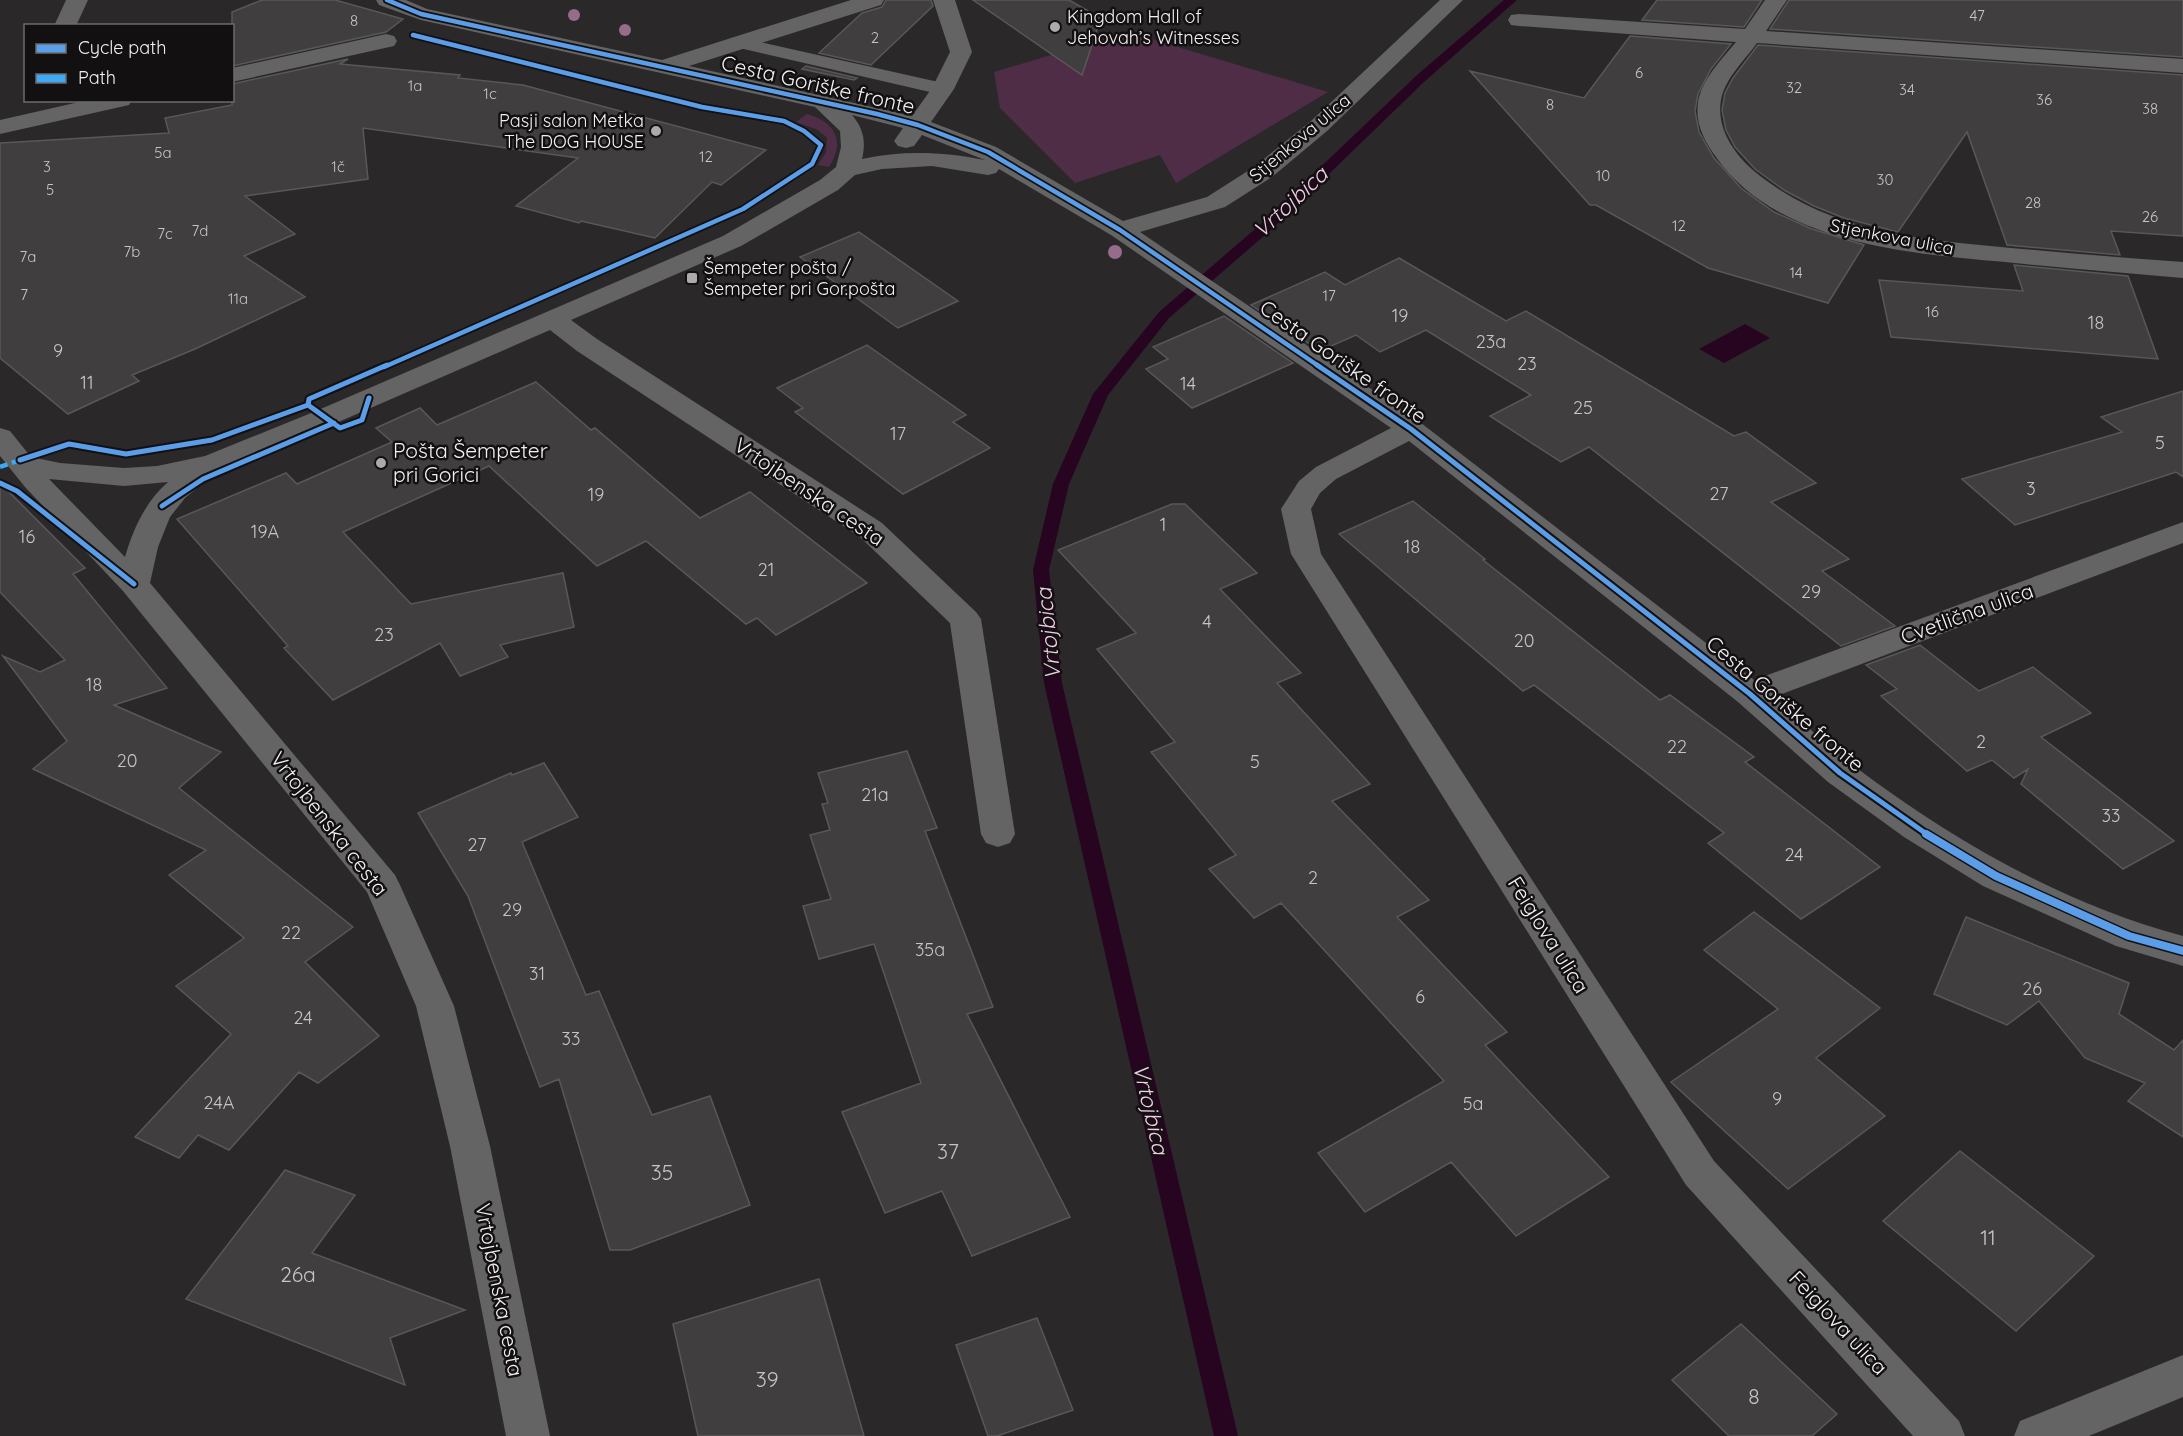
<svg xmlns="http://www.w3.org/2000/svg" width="2183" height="1436" font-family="Quicksand,sans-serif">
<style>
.green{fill:#4f2d46}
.water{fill:#270520}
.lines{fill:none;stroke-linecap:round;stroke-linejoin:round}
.stream{fill:#270520;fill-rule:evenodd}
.building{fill:#403e3f;stroke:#5a5759;stroke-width:1.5}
.service{fill:#646464;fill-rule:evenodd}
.minor{fill:#646464;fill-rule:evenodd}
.quiet{stroke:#3fa9f5;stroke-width:4.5;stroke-dasharray:8 4.5;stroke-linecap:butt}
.cycleway-far2-casing{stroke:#131012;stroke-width:8}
.cycleway-far1-casing{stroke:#131012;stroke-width:9}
.cycleway-casing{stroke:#131012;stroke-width:11}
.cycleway-far2{stroke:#5a9eea;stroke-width:4.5}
.cycleway-far1{stroke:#5a9eea;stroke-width:5}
.cycleway{stroke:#5a9eea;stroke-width:8}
.tree{fill:#956c89}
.poi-dot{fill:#aeaaac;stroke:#131012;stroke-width:2}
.labels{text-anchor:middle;stroke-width:5;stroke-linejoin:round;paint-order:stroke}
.far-number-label{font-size:15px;fill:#c7c4c5}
.far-poi-label{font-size:18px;fill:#f4f0f2;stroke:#131012;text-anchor:start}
.far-street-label{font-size:18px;fill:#f4f0f2;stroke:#131012}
.number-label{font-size:18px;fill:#c7c4c5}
.street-label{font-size:21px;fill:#f4f0f2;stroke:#131012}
.poi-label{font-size:21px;fill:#f4f0f2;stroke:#131012;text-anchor:start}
.near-number-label{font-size:21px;fill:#c7c4c5}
.water-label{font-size:22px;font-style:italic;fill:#f7cae8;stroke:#131012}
</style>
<rect width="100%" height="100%" fill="#2b282a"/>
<path class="green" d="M 1128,32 L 1328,92 L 1176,183 L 1160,155 L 1075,183 L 1000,108 L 994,72 Z
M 807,114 C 835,122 846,141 829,167 L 818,165 L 826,152 L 827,138 L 818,130 L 796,122 Z"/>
<path class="water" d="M 1745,324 L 1770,338 L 1724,363 L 1699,349 Z"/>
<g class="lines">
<path class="stream" d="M 1504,0 L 1517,0 L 1424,82 L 1272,229 L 1169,318 L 1108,395 L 1069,484 L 1049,570 L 1062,683 L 1238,1436 L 1214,1436 L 1044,683 L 1033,570 L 1053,484 L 1093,394 L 1159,312 L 1262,223 L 1416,76 Z"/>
</g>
<path class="building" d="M 262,0 L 335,0 L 403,19 L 386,32 L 232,66 L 232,12 Z
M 886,0 L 931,0 L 933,6 L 871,65 L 819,53 L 862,13 L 882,7 Z
M 973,0 L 1069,0 L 1101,18 L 1082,75 Z
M 1657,0 L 1762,0 L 1744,27 L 1642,20 Z
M 1789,0 L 2183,0 L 2183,57 L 1770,29 Z
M 1630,36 L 1731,44 L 1711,69 L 1698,94 L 1695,111 L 1699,132 L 1714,158 L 1741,188 L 1774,212 L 1812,229 L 1864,245 L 1828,303 L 1708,268 L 1596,205 L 1590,205 L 1470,71 L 1584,98 Z
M 1758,45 L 2183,75 L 2183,236 L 2111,231 L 2120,255 L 2007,245 L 1967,132 L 1898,232 L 1844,218 L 1814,206 L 1784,190 L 1755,169 L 1735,147 L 1726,130 L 1722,110 L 1725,93 L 1733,78 Z
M 348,59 L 340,64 L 460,75 L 458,78 L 523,85 L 766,150 L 721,185 L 712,182 L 655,238 L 581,221 L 579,223 L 516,206 L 578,158 L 363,128 L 368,179 L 245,196 L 295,234 L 244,256 L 305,297 L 195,349 L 132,375 L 139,381 L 68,414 L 0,358 L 0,143 L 169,133 L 165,118 L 232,105 L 232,84 Z
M 806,66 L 857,78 L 854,80 L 802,69 Z
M 859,232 L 958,301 L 898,328 L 800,257 Z
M 1399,258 L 1506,321 L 1526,311 L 1734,436 L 1746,432 L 1816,483 L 1771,502 L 1849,559 L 1822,571 L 1895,626 L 1841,646 L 1589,447 L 1561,462 L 1490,416 L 1531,395 L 1426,330 L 1380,352 L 1356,335 L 1320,351 L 1251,305 L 1325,272 L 1345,285 Z
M 2014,265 L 2128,276 L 2158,359 L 1891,337 L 1879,280 L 2023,291 Z
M 1224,316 L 1293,363 L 1192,408 L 1146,369 L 1168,359 L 1153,347 Z
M 867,345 L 966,415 L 953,422 L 990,448 L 903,494 L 795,412 L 803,408 L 777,388 Z
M 536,382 L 591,430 L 595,428 L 700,518 L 750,492 L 867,583 L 776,635 L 757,618 L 746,624 L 646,541 L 597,566 L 489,466 L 343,532 L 411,604 L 563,573 L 574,627 L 500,645 L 508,657 L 460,676 L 440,643 L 333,700 L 284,648 L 288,646 L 177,519 L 286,473 L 297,484 L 392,442 L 376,428 L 420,408 L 437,425 Z
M 2183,391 L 2183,477 L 2176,472 L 2015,525 L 1962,479 L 2122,432 L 2101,417 Z
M 0,483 L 85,568 L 73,574 L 167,688 L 114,705 L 221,752 L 179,788 L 353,927 L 305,962 L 379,1036 L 318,1083 L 299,1072 L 229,1150 L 198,1135 L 179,1158 L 135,1137 L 231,1034 L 176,986 L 244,938 L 169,875 L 206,850 L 33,769 L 67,741 L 3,656 L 40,672 L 65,660 L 0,592 Z
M 1413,501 L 1485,559 L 1483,560 L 1660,700 L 1670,695 L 1754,757 L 1745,762 L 1880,867 L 1801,919 L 1708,843 L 1724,833 L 1534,685 L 1523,691 L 1339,534 Z
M 1172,504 L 1185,504 L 1257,573 L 1220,589 L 1301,673 L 1277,683 L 1370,784 L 1332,801 L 1429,900 L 1397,917 L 1507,1032 L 1485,1045 L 1609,1177 L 1516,1236 L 1451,1162 L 1365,1212 L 1318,1153 L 1444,1081 L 1281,903 L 1254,918 L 1209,869 L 1236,855 L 1151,752 L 1175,742 L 1097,649 L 1136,633 L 1058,550 Z
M 1920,645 L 1979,691 L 2033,667 L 2091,713 L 2041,737 L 2174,841 L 2123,869 L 2021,784 L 2028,769 L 2014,778 L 1992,760 L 1967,771 L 1881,696 L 1897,689 L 1866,665 Z
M 907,751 L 937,828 L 925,831 L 993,1007 L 967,1014 L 1070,1217 L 972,1256 L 942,1191 L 885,1213 L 842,1112 L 921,1083 L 874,944 L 819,959 L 803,906 L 831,899 L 810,835 L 830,830 L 822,804 L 828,803 L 818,773 Z
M 544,763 L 578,817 L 522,842 L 586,995 L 599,991 L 652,1115 L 710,1096 L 750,1205 L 630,1250 L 610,1250 L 559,1079 L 540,1087 L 468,896 L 418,813 L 511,773 L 512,775 Z
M 1754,912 L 1880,1008 L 1816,1058 L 1885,1116 L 1788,1189 L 1671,1082 L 1778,1009 L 1704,950 Z
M 1966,917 L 2129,983 L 2119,1014 L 2174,1050 L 2183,1040 L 2183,1137 L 2128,1101 L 2145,1083 L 2085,1058 L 2039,1001 L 2007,1025 L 1934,994 Z
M 1960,1151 L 2094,1256 L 2016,1331 L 1883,1221 Z
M 285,1170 L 355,1195 L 312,1253 L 465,1310 L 390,1338 L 405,1385 L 186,1299 Z
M 819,1279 L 864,1436 L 698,1436 L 673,1324 Z
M 1037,1318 L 1073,1410 L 997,1436 L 988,1436 L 956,1345 Z
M 1741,1324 L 1837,1414 L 1812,1436 L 1729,1436 L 1672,1380 Z"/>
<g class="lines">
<path class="service" d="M 737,37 L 943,83 L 950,85 L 952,89 L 950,93 L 943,95 L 731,46 L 728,42 L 731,38 Z"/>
<path class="minor" d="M 66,0 L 88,0 L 76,26 L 54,26 Z
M 376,0 L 406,0 L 427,9 L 662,60 L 851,0 L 884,0 L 881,5 L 689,66 L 912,116 L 932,88 L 950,52 L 933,0 L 955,0 L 972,52 L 954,89 L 931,122 L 996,147 L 1123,221 L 1207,197 L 1254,167 L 1311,121 L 1440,0 L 1463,0 L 1327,131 L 1272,177 L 1225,207 L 1140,232 L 1421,423 L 1754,680 L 2183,522 L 2183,543 L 1774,697 C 1801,720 1826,745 1854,766 C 1952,840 2063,904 2183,936 L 2183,966 L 2116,946 L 1983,886 L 1904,837 L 1828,782 L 1738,702 L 1409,441 L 1336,479 L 1320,493 L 1311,509 L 1321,554 L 1714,1161 L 1959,1421 L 1965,1436 L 1913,1436 L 1686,1185 L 1291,554 L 1281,509 L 1299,481 L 1316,467 L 1391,428 L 1111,235 L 999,169 L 996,173 L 988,175 L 932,166 L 882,169 L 855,175 L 838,190 L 741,246 L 571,320 L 597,339 L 882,523 L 976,612 L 981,619 L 1015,834 L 1010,843 L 998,847 L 986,843 L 981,834 L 950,623 L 860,537 L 577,351 L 550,330 L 336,423 L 218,471 L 185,498 L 170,517 L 158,547 L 150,583 L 395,875 L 400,885 L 454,1006 L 490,1146 L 550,1436 L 506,1436 L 450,1146 L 416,1006 L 367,892 L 123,591 L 25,487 L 0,456 L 0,428 L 10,431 L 31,457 L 60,463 L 124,468 L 157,466 L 205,456 L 316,411 L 723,236 L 820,180 L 836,167 L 841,147 L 840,131 L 815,107 L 421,20 L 379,5 ZM 852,115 L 903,128 L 894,141 L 898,146 L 906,148 L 914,146 L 922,135 L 985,160 C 943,152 904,150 862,159 C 866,142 864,129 852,115 ZM 49,479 L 124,486 L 168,482 C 146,501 133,529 125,557 Z
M 1765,0 L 1787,0 L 1766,31 L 2183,59 L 2183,73 L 1757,43 C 1745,60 1725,78 1721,100 C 1716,128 1734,154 1754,171 C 1829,233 1918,239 2011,248 C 2068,253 2126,258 2183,262 L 2183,278 C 2127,273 2071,269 2015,263 C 1918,254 1778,246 1716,157 C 1704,141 1695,123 1698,103 C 1701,80 1722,59 1736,42 L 1519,26 L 1511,25 L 1508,20 L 1511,15 L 1519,14 L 1745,29 Z
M 386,34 L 394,36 L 397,41 L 394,46 L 232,82 L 232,68 Z
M 88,100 L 132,100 L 129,105 L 0,134 L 0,120 Z
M 2183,1355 L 2183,1397 L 2089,1436 L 2014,1436 L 2020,1421 Z"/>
<path class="quiet" d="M 0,467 L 20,460"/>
<defs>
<path id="cycleway-far2" d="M 387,0 L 421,14 L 877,114 L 918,125 L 988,152 L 1120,230 L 1320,367
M 384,367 L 743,209 L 812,164 L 821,145 L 804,131 L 784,121 L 702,107 L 413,35"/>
<path id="cycleway-far1" d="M 1317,365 L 1411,429 L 1750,694 L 1840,773 L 1928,835
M 308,405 L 309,399 L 387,365
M 20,460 L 69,444 L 126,454 L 212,440 L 308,405 L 340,428 L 362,420 L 369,398
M 0,483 L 17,491 L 134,584
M 162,506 L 203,479 L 334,423"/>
<path id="cycleway" d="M 1926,834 L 1996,876 L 2129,936 L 2183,951"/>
</defs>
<use href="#cycleway-far2" class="cycleway-far2-casing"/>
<use href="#cycleway-far1" class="cycleway-far1-casing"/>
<use href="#cycleway" class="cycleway-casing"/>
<use href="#cycleway-far2" class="cycleway-far2"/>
<use href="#cycleway-far1" class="cycleway-far1"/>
<use href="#cycleway" class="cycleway"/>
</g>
<g class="tree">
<circle cx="574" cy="15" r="6"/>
<circle cx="625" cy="30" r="6"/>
<circle cx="1115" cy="252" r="7"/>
</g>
<g class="poi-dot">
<circle cx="1055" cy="27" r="6"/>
<circle cx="656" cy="131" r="6"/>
<rect x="686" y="272" width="12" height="12" rx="3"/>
<circle cx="381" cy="463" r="6"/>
</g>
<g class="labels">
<g class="far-number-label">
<text x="1977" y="21">47</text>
<text x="354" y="26">8</text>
<text x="875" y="43">2</text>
<text x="1639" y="78">6</text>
<text x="415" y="91">1a</text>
<text x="1794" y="93">32</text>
<text x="1907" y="95">34</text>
<text x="490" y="99">1c</text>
<text x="2044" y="105">36</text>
<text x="1550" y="110">8</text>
<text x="2150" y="114">38</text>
<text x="163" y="158">5a</text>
<text x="706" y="162">12</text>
<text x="47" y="172">3</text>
<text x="338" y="172">1č</text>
<text x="1603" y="181">10</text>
<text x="1885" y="185">30</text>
<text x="50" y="195">5</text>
<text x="2033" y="208">28</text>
<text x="2150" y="222">26</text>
<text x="1679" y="231">12</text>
<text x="200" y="236">7d</text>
<text x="165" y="239">7c</text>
<text x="132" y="257">7b</text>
<text x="28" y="262">7a</text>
<text x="1796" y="278">14</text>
<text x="24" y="300">7</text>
<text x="1329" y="301">17</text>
<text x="238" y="304">11a</text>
<text x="1932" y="317">16</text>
</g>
<g class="far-poi-label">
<text x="1067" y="23">Kingdom Hall of<tspan x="1067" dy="21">Jehovah’s Witnesses</tspan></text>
<text x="644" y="127" text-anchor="end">Pasji salon Metka<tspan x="644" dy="21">The DOG HOUSE</tspan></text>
<text x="704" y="274">Šempeter pošta /<tspan x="704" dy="21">Šempeter pri Gor.pošta</tspan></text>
</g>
<g class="far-street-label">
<text transform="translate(1300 138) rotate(-40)" y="6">Stjenkova ulica</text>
<text transform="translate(1892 237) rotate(11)" y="6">Stjenkova ulica</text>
</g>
<g class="number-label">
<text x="1400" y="322">19</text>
<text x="2096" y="329">18</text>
<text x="1491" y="348">23a</text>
<text x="58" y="357">9</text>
<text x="1527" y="370">23</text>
<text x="87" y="389">11</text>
<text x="1188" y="390">14</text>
<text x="1583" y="414">25</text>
<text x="898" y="440">17</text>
<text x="2160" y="449">5</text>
<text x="2031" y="495">3</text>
<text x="1719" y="500">27</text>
<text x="596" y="501">19</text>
<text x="1163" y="531">1</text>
<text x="265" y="538">19A</text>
<text x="27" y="543">16</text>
<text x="1412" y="553">18</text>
<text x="766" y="576">21</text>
<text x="1811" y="598">29</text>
<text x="1207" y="628">4</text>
<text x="384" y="641">23</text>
<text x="1524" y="647">20</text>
<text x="94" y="691">18</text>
<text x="1981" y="748">2</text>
<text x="1677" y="753">22</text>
<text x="127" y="767">20</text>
<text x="1255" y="768">5</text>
<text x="875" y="801">21a</text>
<text x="2111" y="822">33</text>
<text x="477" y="851">27</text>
<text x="1794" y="861">24</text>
<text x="1313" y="884">2</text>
<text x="512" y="916">29</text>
<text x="291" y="939">22</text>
<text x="930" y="956">35a</text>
<text x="537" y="980">31</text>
<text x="2032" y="995">26</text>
<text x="1420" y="1003">6</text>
<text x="303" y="1024">24</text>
<text x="571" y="1045">33</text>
<text x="1777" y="1105">9</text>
<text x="219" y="1109">24A</text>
<text x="1473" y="1110">5a</text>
</g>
<g class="street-label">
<text transform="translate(818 85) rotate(13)" y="7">Cesta Goriške fronte</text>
<text transform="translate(1343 362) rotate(35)" y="7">Cesta Goriške fronte</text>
<text transform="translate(809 492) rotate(34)" y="7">Vrtojbenska cesta</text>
<text transform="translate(1967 614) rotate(-20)" y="7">Cvetlična ulica</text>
<text transform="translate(1785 704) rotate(40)" y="7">Cesta Goriške fronte</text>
<text transform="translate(329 824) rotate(52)" y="7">Vrtojbenska cesta</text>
<text transform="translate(1548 935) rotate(58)" y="7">Feiglova ulica</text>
<text transform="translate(499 1290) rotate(79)" y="7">Vrtojbenska cesta</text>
<text transform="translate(1838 1323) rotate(47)" y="7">Feiglova ulica</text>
</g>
<g class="poi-label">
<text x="393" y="458">Pošta Šempeter<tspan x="393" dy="24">pri Gorici</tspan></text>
</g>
<g class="near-number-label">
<text x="948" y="1159">37</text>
<text x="662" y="1180">35</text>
<text x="1988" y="1245">11</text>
<text x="298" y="1282">26a</text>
<text x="767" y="1387">39</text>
<text x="1754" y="1404">8</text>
</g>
<g class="water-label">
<text transform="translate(1290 202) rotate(-43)" y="8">Vrtojbica</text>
<text transform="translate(1048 634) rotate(-96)" y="8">Vrtojbica</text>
<text transform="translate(1151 1109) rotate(77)" y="8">Vrtojbica</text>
</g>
</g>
<rect x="24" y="24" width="210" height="78" fill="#131012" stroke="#6d6a6c" stroke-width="1.5"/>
<rect x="36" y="44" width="30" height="9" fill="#5a9eea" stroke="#6d6a6c" stroke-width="1.5"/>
<text x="78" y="54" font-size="18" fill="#f4f0f2">Cycle path</text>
<rect x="36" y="74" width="30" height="9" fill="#3fa9f5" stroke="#6d6a6c" stroke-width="1.5"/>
<text x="78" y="84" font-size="18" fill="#f4f0f2">Path</text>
</svg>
